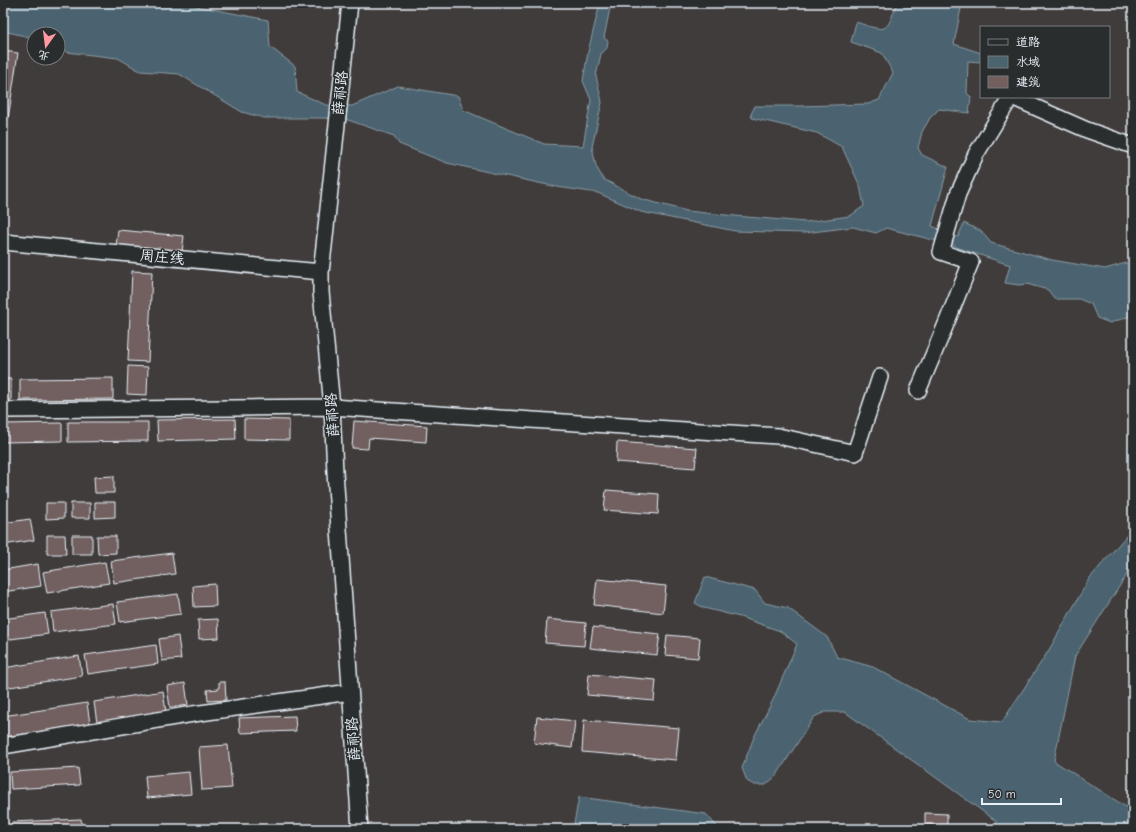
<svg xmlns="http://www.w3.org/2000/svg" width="1136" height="832" font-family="'Comic Neue','LXGW WenKai TC',sans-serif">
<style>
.water{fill:#4b636f;stroke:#8a9ca6}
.building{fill:#725f5e;stroke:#e8f1f8}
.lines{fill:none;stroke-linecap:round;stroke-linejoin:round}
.minor-casing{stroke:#e8f1f8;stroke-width:18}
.minor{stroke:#2a2d2e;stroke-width:15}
.labels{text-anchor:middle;stroke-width:3;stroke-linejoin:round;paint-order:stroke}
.street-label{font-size:15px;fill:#e8f1f8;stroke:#2a2d2e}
</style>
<rect width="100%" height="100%" fill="#403c3c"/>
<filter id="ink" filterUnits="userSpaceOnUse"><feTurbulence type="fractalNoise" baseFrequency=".025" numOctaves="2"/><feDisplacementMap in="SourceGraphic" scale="8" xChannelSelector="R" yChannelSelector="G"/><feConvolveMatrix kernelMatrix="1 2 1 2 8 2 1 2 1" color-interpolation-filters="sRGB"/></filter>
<g filter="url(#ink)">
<path class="water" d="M 3,3 L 188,3 L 191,5 L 268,20 L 270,47 L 295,66 L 297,92 L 326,105 L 352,106 L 398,86 L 458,96 L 463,110 L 544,144 L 583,146 L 591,100 L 583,81 L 588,52 L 600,3 L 611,3 L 604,38 L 608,41 L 607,48 L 601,54 L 596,76 L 602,102 L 592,147 L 596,166 L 603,179 L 641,199 L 687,211 L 735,216 L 806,222 L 850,216 L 864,206 L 860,186 L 842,147 L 817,133 L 752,118 L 751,114 L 755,106 L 799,106 L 868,104 L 879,100 L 893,73 L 882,53 L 851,42 L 856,22 C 887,32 886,34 897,3 L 962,3 L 954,44 L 981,53 L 981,62 L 968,61 L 967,93 L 971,97 L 969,113 L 939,109 L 930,118 L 922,132 L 918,148 L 922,155 L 948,167 L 932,226 L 958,237 L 964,223 L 981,231 L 991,243 L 1052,260 L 1105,269 L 1133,261 L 1133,315 L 1110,323 L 1097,318 L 1091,304 L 1079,299 L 1055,299 L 1048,290 L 1027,284 L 1019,285 L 1005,283 L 1010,265 L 956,247 L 950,242 L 937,241 L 886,228 L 876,233 L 853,227 L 804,233 L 735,231 L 641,212 L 598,193 L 557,187 L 447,163 L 399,144 L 394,136 L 348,120 L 324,118 L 264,118 L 242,112 L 179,74 L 140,71 L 118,58 L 66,52 L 58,45 L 58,34 L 34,34 L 34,38 L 3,31 Z
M 1133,528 L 1133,565 L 1075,656 L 1054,761 L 1126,807 L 1133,809 L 1133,829 L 997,829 L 996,821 L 845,712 L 825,712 L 814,717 L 777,775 L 766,785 L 754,785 L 747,781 L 742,768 L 754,737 L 773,700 L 797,644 L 780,631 L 740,617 L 704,608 L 695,603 L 705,577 L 755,590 L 765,603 L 788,608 L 827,637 L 837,657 L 873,667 L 970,719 L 1002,722 L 1049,650 L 1089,579 Z
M 579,797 L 706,814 L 719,829 L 573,829 Z"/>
<path class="building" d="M 3,51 L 18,53 L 3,152 Z
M 118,230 L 184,236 L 182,252 L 116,246 Z
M 132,271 L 152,272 L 148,362 L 128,361 Z
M 128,366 L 148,367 L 147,395 L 127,394 Z
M 113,378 L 113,399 L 20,400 L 20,379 Z
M 3,379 L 11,379 L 11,400 L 3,400 Z
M 235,419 L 236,439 L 158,441 L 157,420 Z
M 244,419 L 289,420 L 289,440 L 244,439 Z
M 354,421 L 427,426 L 426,442 L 369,438 L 368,449 L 352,448 Z
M 68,422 L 148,422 L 148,441 L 68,442 Z
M 62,423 L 62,441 L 3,442 L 3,424 Z
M 617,442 L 697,448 L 695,468 L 616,462 Z
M 114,476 L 114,493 L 95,493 L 94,477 Z
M 606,490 L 659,494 L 658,514 L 604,510 Z
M 95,502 L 115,502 L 115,517 L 95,518 Z
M 46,503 L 64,503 L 64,518 L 46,519 Z
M 71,503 L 90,503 L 90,518 L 71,518 Z
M 30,519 L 34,540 L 3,545 L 3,523 Z
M 47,535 L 65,535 L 66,554 L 47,554 Z
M 72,535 L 92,535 L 92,554 L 72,554 Z
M 97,536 L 116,536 L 116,553 L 98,554 Z
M 172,553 L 175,574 L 114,583 L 111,561 Z
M 105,562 L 109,583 L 47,593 L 43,572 Z
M 38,564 L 41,586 L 3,592 L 3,570 Z
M 597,579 L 666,586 L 663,613 L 594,605 Z
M 215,584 L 216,606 L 194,607 L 193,586 Z
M 178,594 L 181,614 L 120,622 L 117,602 Z
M 113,604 L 116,624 L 53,632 L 51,612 Z
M 45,613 L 48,634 L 3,640 L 3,619 Z
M 218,619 L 219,638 L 199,639 L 198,620 Z
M 547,619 L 586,623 L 584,646 L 545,643 Z
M 593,627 L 660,634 L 657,655 L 590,648 Z
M 667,635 L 700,638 L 698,658 L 665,655 Z
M 178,636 L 181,659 L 162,661 L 159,639 Z
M 156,645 L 158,664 L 88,674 L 85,655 Z
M 79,656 L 82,676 L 3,688 L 3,668 Z
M 589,674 L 656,680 L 654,701 L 587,695 Z
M 219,682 L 225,682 L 226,700 L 208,701 L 207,690 L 219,689 Z
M 185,683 L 188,705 L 170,708 L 167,686 Z
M 163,691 L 166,712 L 97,723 L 94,702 Z
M 87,703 L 90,724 L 3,737 L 3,716 Z
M 295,716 L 296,731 L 240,733 L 239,718 Z
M 537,717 L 575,721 L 572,748 L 534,743 Z
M 584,720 L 679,728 L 676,760 L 582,752 Z
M 228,745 L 232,788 L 202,790 L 199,747 Z
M 78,768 L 80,785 L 11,789 L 10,772 Z
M 189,772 L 191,794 L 147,798 L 145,776 Z
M 925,813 L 947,814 L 947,825 L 925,825 Z
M 81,819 L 82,829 L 12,829 L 12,822 Z"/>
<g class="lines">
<defs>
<path id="minor" d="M 350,3 L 324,246 L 321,272 L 321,292 L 332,407 L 335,472 L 360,829
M 1012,97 L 1087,130 L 1133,146
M 3,242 L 321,272
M 918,391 L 944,329 L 971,262 L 941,252 L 958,194 L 976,154 L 1011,97
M 3,410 L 332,407 L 778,436 L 855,453 L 880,377
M 3,746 L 193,714 L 350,692"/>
</defs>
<use href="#minor" class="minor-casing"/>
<use href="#minor" class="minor"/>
</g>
</g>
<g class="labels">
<g class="street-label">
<text transform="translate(340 93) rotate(-84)" y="5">薛祁路</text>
<text transform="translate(162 257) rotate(5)" y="5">周庄线</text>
<text transform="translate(332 415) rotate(-94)" y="5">薛祁路</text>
<text transform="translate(353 739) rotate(-94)" y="5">薛祁路</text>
</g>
</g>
<rect width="1136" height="832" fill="none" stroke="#2a2d2e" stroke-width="16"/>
<rect x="8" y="8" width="1120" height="816" fill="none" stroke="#e8f1f8" stroke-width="1.5" filter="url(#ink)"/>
<rect x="980" y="26" width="130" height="72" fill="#2a2d2e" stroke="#767b7f"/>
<rect x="988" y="39" width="20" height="6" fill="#2a2d2e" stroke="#767b7f"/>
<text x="1016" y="46" font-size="12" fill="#e8f1f8">道路</text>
<rect x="988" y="56" width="20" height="12" fill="#4b636f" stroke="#767b7f"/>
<text x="1016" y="66" font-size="12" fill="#e8f1f8">水域</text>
<rect x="988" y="76" width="20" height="12" fill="#725f5e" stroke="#767b7f"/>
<text x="1016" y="86" font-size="12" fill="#e8f1f8">建筑</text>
<g transform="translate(46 46) rotate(194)"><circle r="19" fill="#2a2d2e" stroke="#767b7f"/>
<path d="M0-3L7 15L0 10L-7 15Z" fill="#ff9aa2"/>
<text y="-6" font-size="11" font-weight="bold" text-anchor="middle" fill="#e8f1f8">北</text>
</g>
<path d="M982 798v6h79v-6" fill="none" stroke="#e8f1f8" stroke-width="2"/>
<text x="988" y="798" font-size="12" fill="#e8f1f8" stroke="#2a2d2e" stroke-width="3" paint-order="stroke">50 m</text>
</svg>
